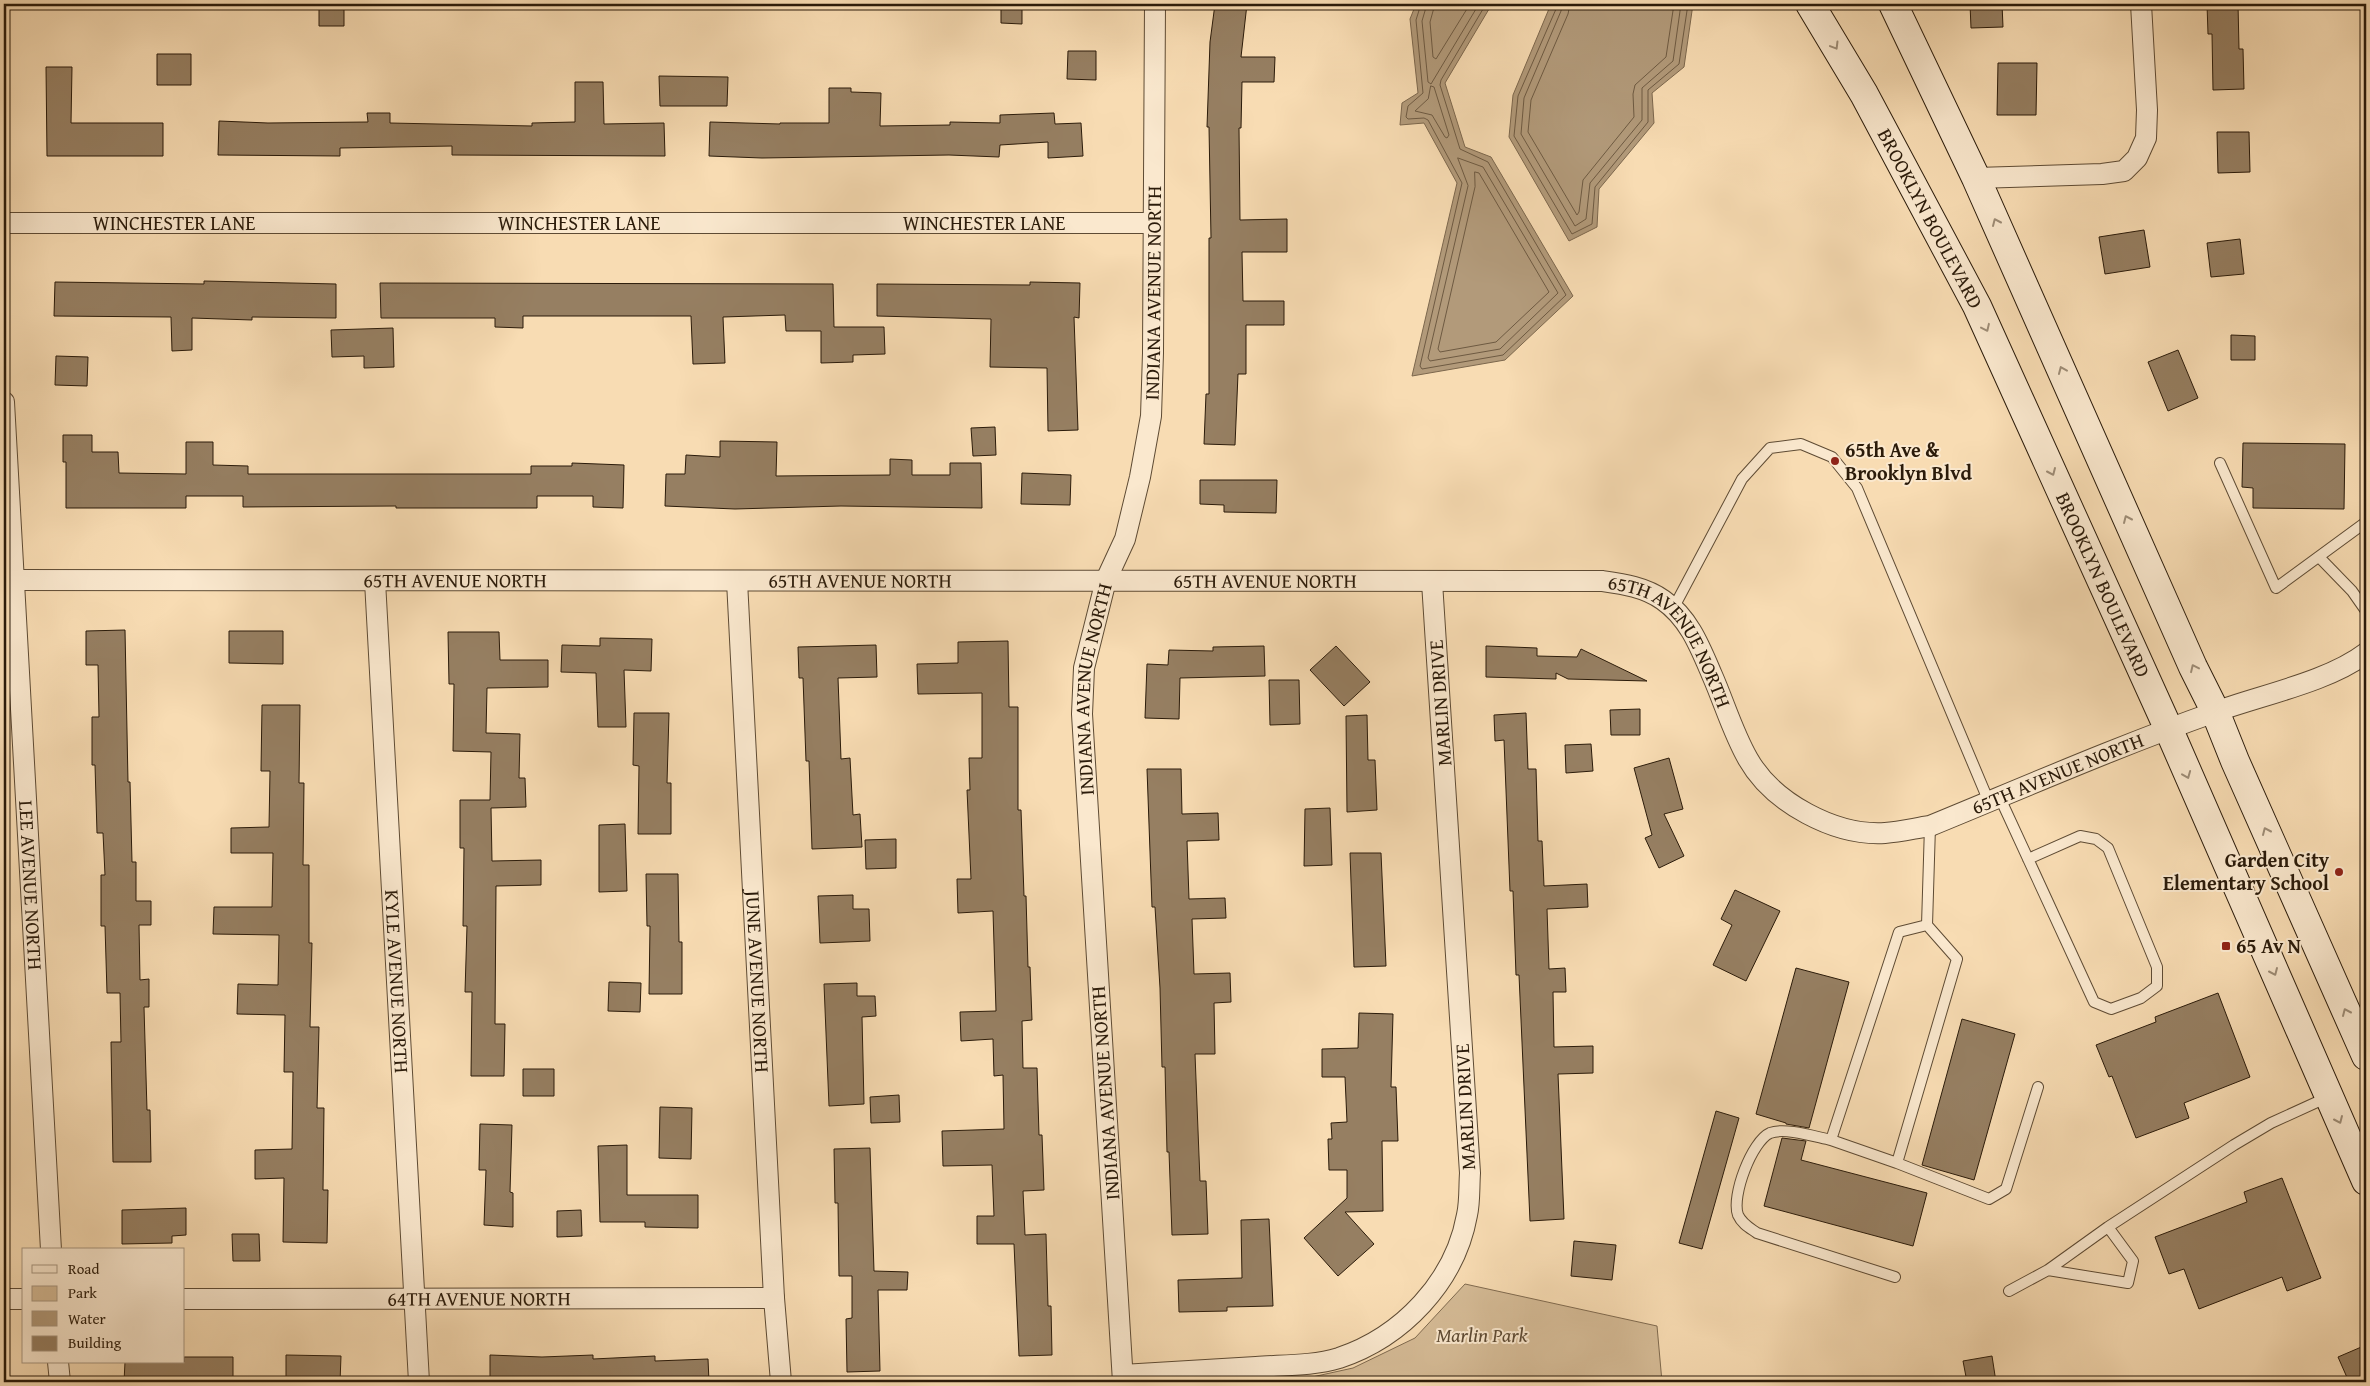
<svg xmlns="http://www.w3.org/2000/svg" width="2370" height="1386" font-family="'Gentium Book Plus',serif">
<style>
.green{fill:#d5bb96;stroke:#806b50}
.water{fill:#b29a7a;stroke:#7c674d}
.lines{fill:none;stroke-linecap:round;stroke-linejoin:round}
.shore{stroke:#6e5a42;stroke-width:1}
.building{fill:#967f62;stroke:#2b1b0a}
.service-casing{stroke:#5e4b34;stroke-width:12}
.minor-casing{stroke:#5e4b34;stroke-width:22}
.secondary-casing{stroke:#2b1b0a;stroke-width:30}
.service{stroke:#fae8ce;stroke-width:10}
.minor{stroke:#fae8ce;stroke-width:20}
.secondary{stroke:#fae8ce;stroke-width:28}
.oneway{stroke:#9d8c76}
.poi-dot{fill:#8f2418;stroke:#fae8ce;stroke-width:2}
.labels{text-anchor:middle;stroke-width:4;stroke-linejoin:round;paint-order:stroke}
.street-label{font-size:20px;fill:#2b1b0a;stroke:#fae8ce}
.poi-label{font-size:20px;font-weight:bold;fill:#2b1b0a;stroke:#fae8ce;text-anchor:start}
.park-label{font-size:20px;font-style:italic;fill:#5e4b34;stroke:#fae8ce}
</style>
<rect width="100%" height="100%" fill="#f8dcb3"/>
<filter id="stains"><feTurbulence type="fractalNoise" baseFrequency=".004" numOctaves="4"/><feColorMatrix values="0 0 0 0 .2 0 0 0 0 .09 0 0 0 0 .02 0 0 0 .5 -.17"/></filter>
<radialGradient id="worn" r=".72"><stop offset=".6" stop-color="#630" stop-opacity="0"/><stop offset="1" stop-color="#630" stop-opacity=".3"/></radialGradient>
<path class="green" d="M 1465,1284 L 1657,1326 L 1662,1382 L 1303,1382 L 1303,1379 L 1353,1368 L 1415,1338 Z"/>
<path class="water" d="M 1416,4 L 1492,4 L 1445,83 L 1465,147 L 1491,157 L 1573,296 L 1505,360 L 1412,376 L 1457,183 L 1424,123 L 1400,125 L 1402,103 L 1418,93 L 1410,19 Z
M 1551,4 L 1693,4 L 1684,67 L 1652,93 L 1654,123 L 1599,189 L 1597,227 L 1569,241 L 1509,137 L 1513,95 Z"/>
<g class="lines">
<path class="shore" d="M 1421,4 L 1416,20 L 1423,93 L 1408,106 L 1406,117 L 1408,119 L 1424,118 L 1428,120 L 1462,183 L 1420,366 L 1422,369 L 1503,355 L 1566,295 L 1488,162 L 1460,149 L 1440,85 L 1441,80 L 1486,4
M 1427,4 L 1422,21 L 1428,82 L 1431,84 L 1479,4
M 1435,4 L 1430,22 L 1433,57 L 1436,59 L 1470,4
M 1556,4 L 1556,9 L 1518,96 L 1514,136 L 1572,234 L 1592,224 L 1595,187 L 1648,122 L 1648,90 L 1679,64 L 1688,4
M 1562,4 L 1561,11 L 1524,98 L 1521,134 L 1575,226 L 1586,219 L 1590,183 L 1642,120 L 1642,88 L 1673,61 L 1681,4
M 1570,4 L 1568,14 L 1531,100 L 1528,132 L 1577,215 L 1579,212 L 1583,180 L 1634,117 L 1633,94 L 1635,85 L 1666,57 L 1674,4
M 1431,86 L 1434,87 L 1449,135 L 1447,138 L 1445,137 L 1432,115 L 1415,111 L 1428,99 Z
M 1458,158 L 1483,167 L 1558,293 L 1500,349 L 1430,361 L 1428,358 L 1468,186 Z
M 1475,172 L 1479,173 L 1549,292 L 1496,342 L 1440,352 L 1438,349 L 1475,187 Z"/>
</g>
<path class="building" d="M 319,4 L 344,4 L 344,26 L 319,26 Z
M 1001,4 L 1022,4 L 1022,24 L 1001,23 Z
M 1215,4 L 1247,4 L 1241,57 L 1275,57 L 1274,82 L 1242,82 L 1241,128 L 1239,128 L 1240,220 L 1287,219 L 1287,252 L 1242,252 L 1243,301 L 1284,301 L 1284,325 L 1246,325 L 1246,374 L 1238,374 L 1235,445 L 1204,444 L 1206,394 L 1209,394 L 1209,238 L 1211,238 L 1209,127 L 1207,127 L 1210,42 Z
M 1970,4 L 2002,4 L 2003,27 L 1971,28 Z
M 2207,4 L 2238,4 L 2239,49 L 2243,49 L 2244,89 L 2213,90 L 2212,34 L 2208,34 Z
M 1068,51 L 1096,51 L 1096,80 L 1067,79 Z
M 157,54 L 191,54 L 191,85 L 157,85 Z
M 1998,63 L 2037,63 L 2036,115 L 1997,115 Z
M 46,67 L 72,67 L 71,123 L 163,123 L 163,156 L 47,156 Z
M 659,76 L 728,77 L 727,106 L 660,106 Z
M 575,82 L 603,82 L 604,124 L 664,123 L 665,156 L 452,155 L 452,146 L 340,148 L 340,156 L 218,155 L 219,121 L 268,123 L 368,122 L 367,113 L 390,113 L 390,123 L 532,126 L 532,123 L 575,122 Z
M 829,88 L 851,88 L 851,92 L 881,93 L 880,126 L 950,125 L 950,122 L 1000,123 L 1000,115 L 1054,113 L 1055,124 L 1081,123 L 1083,156 L 1048,158 L 1048,142 L 1000,145 L 999,157 L 949,155 L 762,158 L 709,156 L 710,122 L 780,124 L 780,123 L 829,123 Z
M 2217,132 L 2249,132 L 2250,172 L 2218,173 Z
M 2144,230 L 2150,267 L 2105,274 L 2099,237 Z
M 2240,239 L 2244,274 L 2211,277 L 2207,243 Z
M 204,281 L 336,284 L 336,318 L 252,317 L 252,320 L 192,318 L 192,350 L 172,351 L 171,317 L 54,316 L 55,282 L 204,284 Z
M 1030,282 L 1080,283 L 1079,318 L 1074,317 L 1078,430 L 1048,431 L 1047,368 L 990,367 L 991,319 L 877,316 L 877,284 L 1030,285 Z
M 380,283 L 833,284 L 834,327 L 884,327 L 885,354 L 853,355 L 853,362 L 821,363 L 821,331 L 786,331 L 785,315 L 723,317 L 725,363 L 693,364 L 691,316 L 523,316 L 523,328 L 495,327 L 495,318 L 381,318 Z
M 393,328 L 394,367 L 364,368 L 364,356 L 332,357 L 331,330 Z
M 2231,335 L 2255,336 L 2255,360 L 2231,360 Z
M 2178,350 L 2198,398 L 2168,411 L 2148,362 Z
M 56,356 L 88,357 L 87,386 L 55,385 Z
M 995,427 L 996,455 L 973,456 L 971,428 Z
M 63,435 L 92,435 L 92,452 L 118,452 L 119,473 L 186,474 L 186,442 L 213,442 L 213,465 L 248,466 L 248,474 L 531,474 L 531,466 L 572,466 L 572,463 L 624,465 L 623,508 L 593,507 L 593,496 L 537,496 L 537,508 L 396,508 L 396,506 L 243,507 L 243,496 L 186,496 L 186,508 L 66,508 L 66,462 L 63,462 Z
M 720,441 L 777,442 L 776,476 L 890,475 L 890,459 L 912,460 L 912,475 L 950,475 L 950,463 L 981,463 L 982,508 L 841,506 L 735,509 L 665,506 L 666,474 L 685,474 L 686,455 L 720,457 Z
M 2243,443 L 2345,444 L 2344,509 L 2253,508 L 2253,488 L 2242,487 Z
M 1022,473 L 1071,475 L 1070,505 L 1021,504 Z
M 1200,480 L 1277,480 L 1276,513 L 1224,512 L 1224,505 L 1200,504 Z
M 125,630 L 128,782 L 130,782 L 132,862 L 136,862 L 136,901 L 151,901 L 151,925 L 139,925 L 140,980 L 149,979 L 149,1007 L 144,1007 L 147,1110 L 150,1110 L 151,1162 L 113,1162 L 111,1042 L 121,1042 L 120,993 L 107,993 L 105,926 L 101,926 L 101,875 L 105,875 L 103,833 L 97,833 L 95,765 L 92,765 L 92,717 L 99,717 L 98,665 L 86,665 L 86,631 Z
M 229,631 L 283,631 L 283,664 L 229,663 Z
M 448,632 L 499,632 L 500,660 L 548,660 L 548,687 L 487,688 L 486,733 L 520,734 L 519,778 L 525,778 L 526,807 L 491,808 L 492,861 L 541,860 L 541,885 L 496,886 L 495,1024 L 505,1024 L 504,1076 L 471,1076 L 472,992 L 465,992 L 467,926 L 463,926 L 464,848 L 460,848 L 460,800 L 490,800 L 491,752 L 453,751 L 454,684 L 449,684 Z
M 600,638 L 652,639 L 651,671 L 624,670 L 626,727 L 598,727 L 596,673 L 561,672 L 562,645 L 600,646 Z
M 1008,641 L 1009,707 L 1018,707 L 1018,810 L 1021,810 L 1024,896 L 1026,896 L 1028,967 L 1030,967 L 1032,1020 L 1022,1021 L 1023,1068 L 1037,1068 L 1039,1135 L 1042,1135 L 1044,1190 L 1023,1191 L 1025,1235 L 1046,1234 L 1048,1306 L 1051,1306 L 1052,1355 L 1019,1356 L 1014,1244 L 977,1244 L 977,1216 L 994,1216 L 992,1165 L 943,1166 L 942,1131 L 1004,1129 L 1003,1075 L 994,1076 L 993,1039 L 961,1041 L 960,1012 L 996,1011 L 993,911 L 958,913 L 957,879 L 971,879 L 967,790 L 970,790 L 969,758 L 982,758 L 982,693 L 918,694 L 917,664 L 958,663 L 958,642 Z
M 876,645 L 877,677 L 838,678 L 841,759 L 850,758 L 853,815 L 860,814 L 862,847 L 812,849 L 809,761 L 806,761 L 803,678 L 799,678 L 798,647 Z
M 1264,646 L 1265,676 L 1180,678 L 1179,719 L 1145,718 L 1147,664 L 1168,665 L 1169,650 L 1213,651 L 1213,647 Z
M 1336,646 L 1370,682 L 1344,706 L 1310,670 Z
M 1486,646 L 1537,648 L 1537,656 L 1577,657 L 1581,649 L 1647,681 L 1568,679 L 1556,673 L 1556,679 L 1486,677 Z
M 1269,680 L 1299,680 L 1300,724 L 1270,725 Z
M 262,705 L 300,705 L 299,783 L 304,783 L 303,865 L 309,865 L 309,943 L 312,943 L 310,1027 L 319,1027 L 317,1108 L 324,1108 L 323,1190 L 328,1190 L 327,1243 L 283,1242 L 284,1178 L 255,1179 L 255,1150 L 292,1149 L 293,1072 L 284,1072 L 285,1015 L 237,1014 L 238,984 L 278,985 L 279,935 L 213,934 L 214,907 L 272,907 L 273,853 L 231,853 L 231,828 L 269,827 L 270,771 L 261,771 Z
M 1640,709 L 1640,735 L 1611,735 L 1610,710 Z
M 634,713 L 669,713 L 667,783 L 671,783 L 671,834 L 638,834 L 639,766 L 633,765 Z
M 1526,713 L 1528,769 L 1536,769 L 1538,841 L 1542,841 L 1544,886 L 1587,884 L 1588,907 L 1547,909 L 1549,969 L 1565,968 L 1566,992 L 1553,992 L 1554,1047 L 1593,1046 L 1593,1073 L 1558,1074 L 1564,1219 L 1530,1221 L 1519,975 L 1516,975 L 1513,891 L 1510,891 L 1504,740 L 1495,741 L 1494,715 Z
M 1367,715 L 1368,760 L 1375,760 L 1377,810 L 1347,812 L 1346,716 Z
M 1591,744 L 1593,771 L 1566,773 L 1565,745 Z
M 1669,758 L 1683,809 L 1664,814 L 1684,856 L 1659,868 L 1645,838 L 1652,835 L 1634,768 Z
M 1147,769 L 1181,769 L 1182,814 L 1218,813 L 1219,840 L 1187,841 L 1189,899 L 1225,898 L 1226,918 L 1192,919 L 1194,974 L 1230,973 L 1231,1002 L 1214,1003 L 1215,1054 L 1195,1054 L 1200,1181 L 1206,1181 L 1208,1234 L 1172,1235 L 1169,1152 L 1167,1152 L 1165,1067 L 1162,1067 L 1160,988 L 1155,907 L 1152,907 Z
M 1330,808 L 1332,865 L 1304,866 L 1305,809 Z
M 625,824 L 627,891 L 599,892 L 599,825 Z
M 896,839 L 896,868 L 866,869 L 865,840 Z
M 1350,853 L 1381,853 L 1386,966 L 1354,967 Z
M 646,874 L 678,874 L 679,942 L 682,942 L 682,994 L 649,994 L 650,926 L 647,926 Z
M 1735,890 L 1780,911 L 1746,981 L 1713,965 L 1732,925 L 1721,919 Z
M 853,895 L 853,909 L 869,909 L 870,941 L 820,943 L 818,896 Z
M 1796,968 L 1849,982 L 1809,1128 L 1786,1124 L 1786,1123 L 1756,1114 Z
M 609,982 L 641,983 L 640,1012 L 608,1011 Z
M 857,983 L 857,996 L 875,996 L 876,1016 L 862,1017 L 864,1104 L 829,1106 L 824,984 Z
M 2218,993 L 2250,1077 L 2184,1103 L 2189,1118 L 2136,1138 L 2112,1076 L 2109,1077 L 2096,1045 L 2156,1022 L 2155,1017 Z
M 1359,1013 L 1393,1014 L 1391,1087 L 1396,1087 L 1398,1141 L 1382,1141 L 1383,1211 L 1345,1212 L 1374,1244 L 1338,1276 L 1304,1238 L 1347,1198 L 1347,1170 L 1329,1170 L 1328,1139 L 1332,1139 L 1331,1123 L 1347,1122 L 1345,1077 L 1322,1077 L 1322,1049 L 1358,1048 Z
M 1962,1019 L 2015,1034 L 1974,1180 L 1922,1165 Z
M 523,1069 L 554,1069 L 554,1096 L 523,1096 Z
M 899,1095 L 900,1122 L 871,1123 L 870,1097 Z
M 660,1107 L 692,1108 L 691,1159 L 659,1158 Z
M 1716,1111 L 1739,1118 L 1702,1249 L 1679,1243 Z
M 480,1124 L 512,1125 L 510,1192 L 513,1193 L 513,1227 L 484,1225 L 486,1170 L 479,1170 Z
M 1782,1138 L 1806,1141 L 1801,1160 L 1927,1193 L 1913,1246 L 1764,1206 Z
M 627,1145 L 627,1195 L 698,1195 L 698,1228 L 645,1227 L 645,1222 L 600,1222 L 598,1146 Z
M 870,1148 L 874,1271 L 908,1272 L 907,1290 L 878,1290 L 880,1371 L 847,1372 L 846,1319 L 852,1318 L 852,1276 L 839,1276 L 838,1203 L 835,1203 L 834,1149 Z
M 2282,1178 L 2321,1278 L 2287,1291 L 2282,1277 L 2199,1309 L 2184,1269 L 2169,1274 L 2155,1237 L 2247,1202 L 2244,1192 Z
M 186,1208 L 186,1235 L 172,1236 L 172,1243 L 122,1244 L 122,1210 Z
M 581,1210 L 582,1236 L 557,1237 L 557,1211 Z
M 1269,1219 L 1273,1306 L 1227,1307 L 1227,1311 L 1179,1312 L 1178,1280 L 1242,1278 L 1241,1220 Z
M 232,1234 L 259,1234 L 260,1261 L 233,1261 Z
M 1574,1241 L 1616,1245 L 1612,1280 L 1571,1276 Z
M 2366,1345 L 2366,1382 L 2349,1382 L 2338,1357 Z
M 286,1355 L 341,1356 L 340,1382 L 286,1382 Z
M 490,1355 L 542,1357 L 593,1355 L 593,1359 L 655,1356 L 655,1361 L 708,1359 L 709,1382 L 490,1382 Z
M 1992,1356 L 1996,1382 L 1967,1382 L 1963,1361 Z
M 184,1357 L 233,1357 L 233,1382 L 124,1382 L 125,1362 L 184,1362 Z"/>
<g class="lines">
<defs>
<path id="service" d="M 2220,463 L 2276,588 L 2366,522
M 2319,557 L 2352,591 L 2366,611
M 1673,609 L 1742,479 L 1770,448 L 1801,444 L 1832,457 L 1857,488 L 1989,802
M 2000,798 L 2094,1002 L 2111,1009 L 2141,998 L 2157,986 L 2157,967 L 2108,848 L 2096,839 L 2080,836 L 2028,859
M 1927,925 L 1957,959 L 1897,1163 L 1831,1140 L 1899,932 L 1927,925 L 1930,826
M 1831,1140 C 1816,1137 1785,1127 1770,1133 C 1752,1141 1731,1196 1738,1215 C 1742,1224 1750,1228 1757,1233 L 1895,1277
M 1897,1163 L 1989,1199 L 2006,1189 L 2038,1087
M 2048,1270 L 2128,1283 L 2133,1261 L 2108,1227
M 2009,1291 L 2048,1270 L 2108,1227 L 2234,1145 L 2271,1123 L 2328,1097"/>
<g id="minor">
<path d="M 1976,178 L 2102,174 L 2124,171 L 2137,158 L 2146,138 L 2147,110 L 2141,4"/>
<path id="s1" d="M 4,223 L 1153,223"/>
<path id="s2" d="M 4,402 L 51,1250"/>
<path id="s3" d="M 4,580 L 1602,581 C 1623,584 1645,587 1663,600 C 1689,618 1700,647 1712,675 C 1724,702 1733,733 1748,759 C 1773,803 1835,836 1885,833 C 1900,832 1916,828 1930,826 C 2025,787 2119,746 2215,712 C 2261,695 2328,682 2366,653"/>
<path id="s4" d="M 375,581 L 419,1382"/>
<path id="s5" d="M 737,581 L 774,1298 L 781,1382"/>
<path d="M 4,1299 L 24,1299"/>
<path id="s6" d="M 184,1299 L 774,1298"/>
<path d="M 58,1362 L 60,1382"/>
<path d="M 1123,1375 C 1167,1372 1211,1370 1256,1367 C 1283,1365 1313,1366 1339,1358 C 1402,1337 1455,1282 1467,1215 C 1470,1202 1469,1187 1470,1173 L 1432,582"/>
<path id="s7" d="M 1123,1382 L 1082,714 L 1084,668 L 1106,580 L 1125,539 L 1140,477 L 1151,416 L 1153,353 L 1155,4"/>
</g>
<g id="secondary">
<path id="s8" d="M 1810,4 L 1864,94 L 1977,306 L 2169,730 L 2366,1181"/>
<path d="M 1893,4 L 1976,178 L 2193,667 L 2215,711 L 2235,761 L 2366,1056"/>
</g>
</defs>
<use href="#service" class="service-casing"/>
<use href="#minor" class="minor-casing"/>
<use href="#secondary" class="secondary-casing"/>
<use href="#service" class="service"/>
<use href="#minor" class="minor"/>
<use href="#secondary" class="secondary"/>
</g>
<defs><path id="oneway-chevron" d="M-2-3.5L2.5 0L-2 3.5" fill="none" stroke-width="1.6" stroke-linecap="round" stroke-linejoin="round" transform="scale(1.25)"/></defs>
<g class="oneway">
<use href="#oneway-chevron" transform="translate(1835 46) rotate(59)"/>
<use href="#oneway-chevron" transform="translate(1996 222) rotate(-114)"/>
<use href="#oneway-chevron" transform="translate(1986 328) rotate(65)"/>
<use href="#oneway-chevron" transform="translate(2062 370) rotate(-113)"/>
<use href="#oneway-chevron" transform="translate(2052 472) rotate(66)"/>
<use href="#oneway-chevron" transform="translate(2127 519) rotate(-114)"/>
<use href="#oneway-chevron" transform="translate(2194 668) rotate(-115)"/>
<use href="#oneway-chevron" transform="translate(2187 775) rotate(68)"/>
<use href="#oneway-chevron" transform="translate(2266 831) rotate(-114)"/>
<use href="#oneway-chevron" transform="translate(2274 972) rotate(66)"/>
<use href="#oneway-chevron" transform="translate(2346 1012) rotate(-114)"/>
<use href="#oneway-chevron" transform="translate(2339 1120) rotate(66)"/>
</g>
<g class="poi-dot">
<circle cx="1835" cy="461" r="5"/>
<circle cx="2339" cy="872" r="5"/>
<rect x="2221" y="941" width="10" height="10" rx="2.5"/>
</g>
<g class="labels">
<g class="street-label">
<text dy="7" stroke="none"><textPath href="#s8" startOffset="246">BROOKLYN BOULEVARD</textPath></text>
<text dy="7" stroke="none"><textPath href="#s1" startOffset="170">WINCHESTER LANE</textPath></text>
<text dy="7" stroke="none"><textPath href="#s1" startOffset="575">WINCHESTER LANE</textPath></text>
<text dy="7" stroke="none"><textPath href="#s1" startOffset="980">WINCHESTER LANE</textPath></text>
<text dy="7" stroke="none"><textPath href="#s7" startOffset="1100">INDIANA AVENUE NORTH</textPath></text>
<text dy="7" stroke="none"><textPath href="#s3" startOffset="451">65TH AVENUE NORTH</textPath></text>
<text dy="7" stroke="none"><textPath href="#s3" startOffset="856">65TH AVENUE NORTH</textPath></text>
<text dy="7" stroke="none"><textPath href="#s3" startOffset="1261">65TH AVENUE NORTH</textPath></text>
<text dy="7" stroke="none"><textPath href="#s8" startOffset="651">BROOKLYN BOULEVARD</textPath></text>
<text dy="7" stroke="none"><textPath href="#s3" startOffset="1696">65TH AVENUE NORTH</textPath></text>
<text dy="7" stroke="none"><textPath href="#s7" startOffset="695">INDIANA AVENUE NORTH</textPath></text>
<text transform="translate(1440 703) rotate(-94)" y="7">MARLIN DRIVE</text>
<text dy="7" stroke="none"><textPath href="#s3" startOffset="2191">65TH AVENUE NORTH</textPath></text>
<text dy="7" stroke="none"><textPath href="#s2" startOffset="484">LEE AVENUE NORTH</textPath></text>
<text dy="7" stroke="none"><textPath href="#s4" startOffset="401">KYLE AVENUE NORTH</textPath></text>
<text dy="7" stroke="none"><textPath href="#s5" startOffset="401">JUNE AVENUE NORTH</textPath></text>
<text transform="translate(1105 1093) rotate(-94)" y="7">INDIANA AVENUE NORTH</text>
<text transform="translate(1465 1107) rotate(-93)" y="7">MARLIN DRIVE</text>
<text dy="7" stroke="none"><textPath href="#s6" startOffset="295">64TH AVENUE NORTH</textPath></text>
</g>
<g class="poi-label">
<text x="1845" y="457">65th Ave &amp;<tspan x="1845" dy="23">Brooklyn Blvd</tspan></text>
<text x="2329" y="867" text-anchor="end">Garden City<tspan x="2329" dy="23">Elementary School</tspan></text>
<text x="2236" y="953">65 Av N</text>
</g>
<g class="park-label">
<text x="1482" y="1342">Marlin Park</text>
</g>
</g>
<rect width="2370" height="1386" fill="none" stroke="#f8dcb3" stroke-width="20"/>
<rect x="5" y="5" width="2360" height="1376" fill="none" stroke="#2b1b0a" stroke-width="2.5"/>
<rect x="10" y="10" width="2350" height="1366" fill="none" stroke="#2b1b0a"/>
<rect x="22" y="1248" width="162" height="115" fill="#fae8ce" stroke="#a79680"/>
<rect x="32" y="1265" width="25" height="8" fill="#fae8ce" stroke="#a79680"/>
<text x="68" y="1274" font-size="15" fill="#2b1b0a">Road</text>
<rect x="32" y="1286" width="25" height="15" fill="#d5bb96" stroke="#a79680"/>
<text x="68" y="1298" font-size="15" fill="#2b1b0a">Park</text>
<rect x="32" y="1311" width="25" height="15" fill="#b29a7a" stroke="#a79680"/>
<text x="68" y="1324" font-size="15" fill="#2b1b0a">Water</text>
<rect x="32" y="1336" width="25" height="15" fill="#967f62" stroke="#a79680"/>
<text x="68" y="1348" font-size="15" fill="#2b1b0a">Building</text>
<rect width="100%" height="100%" filter="url(#stains)"/>
<rect width="100%" height="100%" fill="url(#worn)"/>
</svg>
